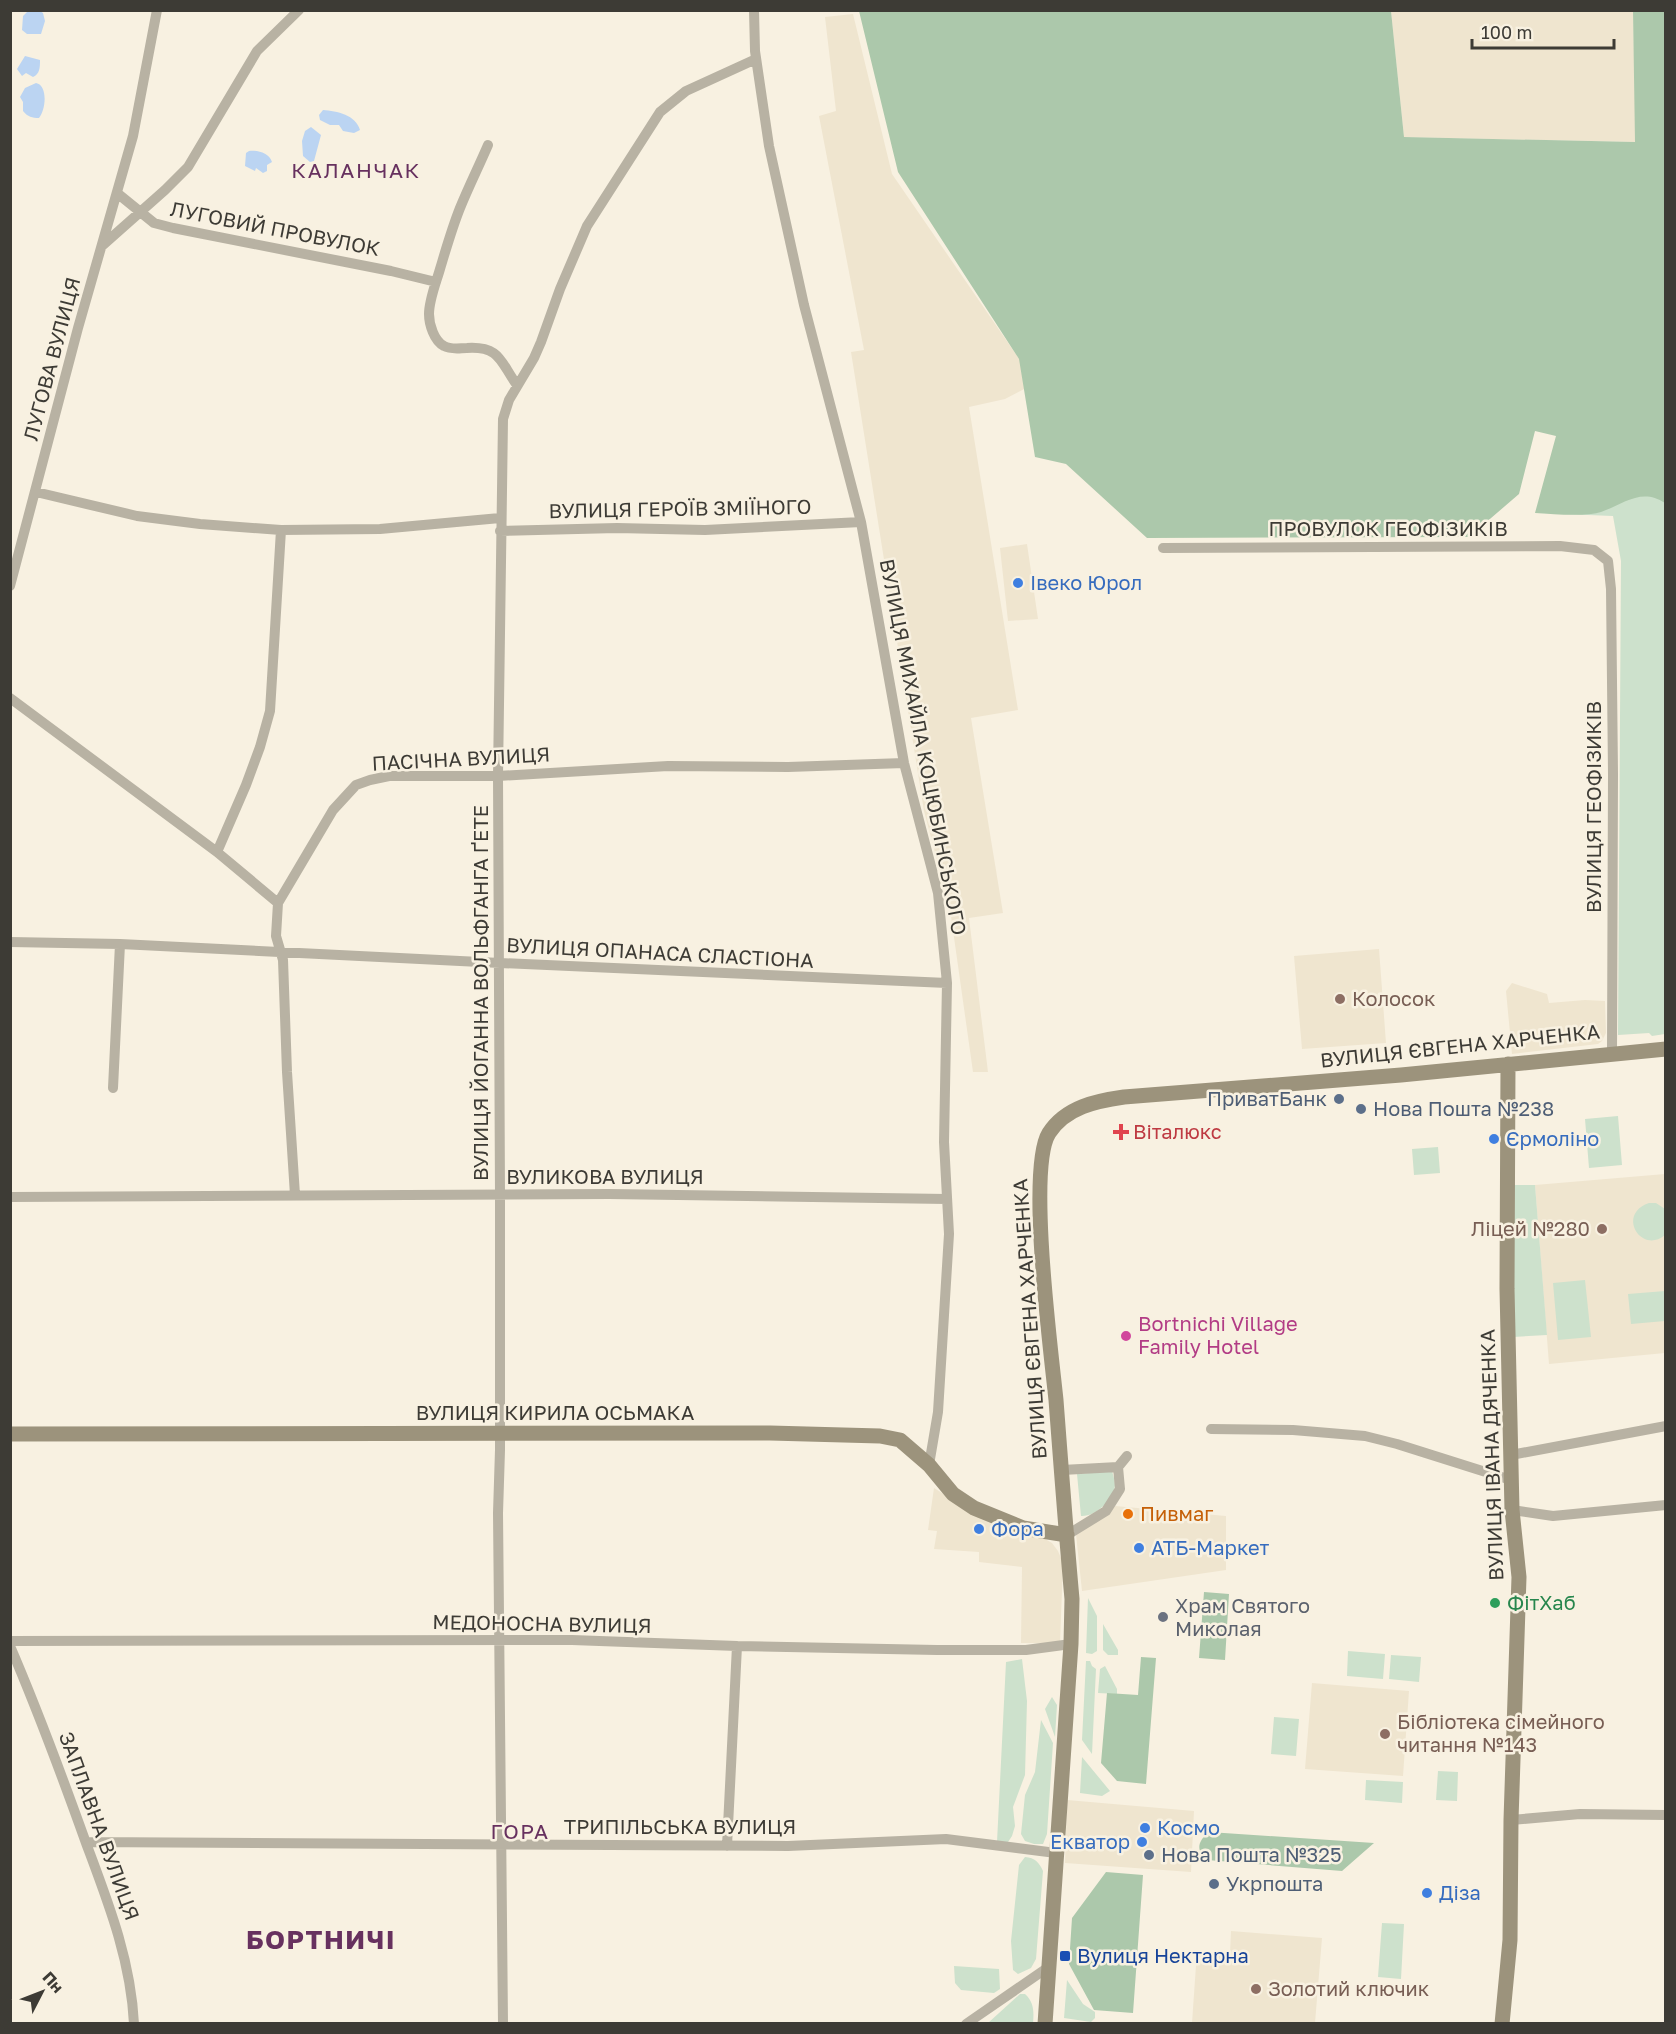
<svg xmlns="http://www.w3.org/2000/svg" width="1676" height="2034" font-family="'Golos Text',sans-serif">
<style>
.built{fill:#efe5cf}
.green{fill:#cde1cc}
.forest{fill:#acc8ab}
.water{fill:#bbd4f2}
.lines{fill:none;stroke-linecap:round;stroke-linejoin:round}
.street{stroke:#b8b2a3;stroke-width:10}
.secondary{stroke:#9c937c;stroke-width:15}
.shop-dot{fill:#3f7fe0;stroke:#f8f1e1;stroke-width:2}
.education-dot{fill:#8d6e63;stroke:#f8f1e1;stroke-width:2}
.service-dot{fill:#5c6f8a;stroke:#f8f1e1;stroke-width:2}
.health-dot{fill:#e0444e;stroke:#f8f1e1;stroke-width:2}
.hotel-dot{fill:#d1479c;stroke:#f8f1e1;stroke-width:2}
.food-dot{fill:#e8710a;stroke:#f8f1e1;stroke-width:2}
.leisure-dot{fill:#2e9e5b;stroke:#f8f1e1;stroke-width:2}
.worship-dot{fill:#6b7280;stroke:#f8f1e1;stroke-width:2}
.transit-dot{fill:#1a4fb4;stroke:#f8f1e1;stroke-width:2}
.labels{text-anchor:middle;stroke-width:5;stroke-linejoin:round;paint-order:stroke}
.street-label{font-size:20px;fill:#3d3b35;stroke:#f8f1e1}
.shop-label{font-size:20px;fill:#366cbe;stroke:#f8f1e1;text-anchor:start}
.education-label{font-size:20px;fill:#785e54;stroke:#f8f1e1;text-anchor:start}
.service-label{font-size:20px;fill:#4e5e75;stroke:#f8f1e1;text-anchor:start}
.health-label{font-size:20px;fill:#be3a42;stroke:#f8f1e1;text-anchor:start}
.hotel-label{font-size:20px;fill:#b23c85;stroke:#f8f1e1;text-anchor:start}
.food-label{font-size:20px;fill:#c56008;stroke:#f8f1e1;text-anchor:start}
.leisure-label{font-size:20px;fill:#27864d;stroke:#f8f1e1;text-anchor:start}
.worship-label{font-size:20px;fill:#5b616d;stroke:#f8f1e1;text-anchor:start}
.transit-label{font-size:20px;fill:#164399;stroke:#f8f1e1;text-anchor:start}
.neighbourhood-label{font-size:21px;letter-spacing:1.5px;fill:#67315f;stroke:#f8f1e1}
.district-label{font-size:26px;font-weight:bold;letter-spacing:1.5px;fill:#67315f;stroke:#f8f1e1}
</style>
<rect width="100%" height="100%" fill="#f8f1e1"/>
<path class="built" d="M 1391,11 L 1633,11 L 1636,142 L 1404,137 Z
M 853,14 L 892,174 L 1024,366 L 1030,386 L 1005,399 L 969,407 L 1018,710 L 971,718 L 1003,913 L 969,918 L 988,1072 L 973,1072 L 950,909 L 924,811 L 851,352 L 864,350 L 819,116 L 836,111 L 825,17 Z
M 1027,544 L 1038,619 L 1008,621 L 1000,548 Z
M 1379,949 L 1386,1043 L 1302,1049 L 1294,956 Z
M 1512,983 L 1547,994 L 1549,1003 L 1585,1000 L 1605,1001 L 1606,1033 L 1602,1041 L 1598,1044 L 1512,1054 L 1506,991 Z
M 1665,1174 L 1665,1353 L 1549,1364 L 1535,1185 Z
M 934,1488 L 963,1506 L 1038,1535 L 1052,1543 L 1058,1551 L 1063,1563 L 1060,1643 L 1021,1643 L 1022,1567 L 979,1562 L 979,1552 L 934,1549 L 937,1531 L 928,1530 Z
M 1115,1506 L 1226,1516 L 1226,1570 L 1082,1591 L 1076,1534 Z
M 1312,1683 L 1409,1691 L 1403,1776 L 1305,1769 Z
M 1067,1800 L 1194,1811 L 1191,1872 L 1065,1863 Z
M 1231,1931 L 1322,1938 L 1315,2023 L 1192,2023 L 1197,1951 L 1230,1954 Z"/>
<path class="green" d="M 1665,50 L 1665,1034 L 1652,1036 L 1649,1033 L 1618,1035 L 1621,561 L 1613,516 L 1537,513 Z
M 1618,1116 L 1622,1165 L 1589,1168 L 1585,1119 Z
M 1438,1147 L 1440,1173 L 1414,1175 L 1412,1149 Z
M 1513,1185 L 1535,1185 L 1547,1335 L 1513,1337 Z
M 1649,1203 L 1656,1203 L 1665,1209 L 1665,1235 C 1641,1255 1616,1214 1649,1203 Z
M 1585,1280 L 1591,1337 L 1558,1340 L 1553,1283 Z
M 1665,1291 L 1665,1321 L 1631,1324 L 1628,1294 Z
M 1112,1471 C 1113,1475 1115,1481 1115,1485 C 1114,1500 1095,1517 1081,1516 L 1077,1474 Z
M 1088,1598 L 1097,1616 L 1097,1651 L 1092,1654 L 1086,1653 Z
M 1103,1624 L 1118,1650 L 1118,1655 L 1108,1655 L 1103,1650 Z
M 1348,1651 L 1385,1654 L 1383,1679 L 1347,1676 Z
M 1391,1655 L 1421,1657 L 1419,1682 L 1389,1679 Z
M 1022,1659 L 1027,1701 L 1025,1775 L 1013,1807 L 1015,1826 L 1012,1836 L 1008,1842 L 997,1842 L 1006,1662 Z
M 1086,1661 L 1090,1661 L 1092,1666 L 1096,1669 L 1092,1754 L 1082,1740 Z
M 1105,1666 L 1117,1689 L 1117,1694 L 1098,1693 L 1100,1669 Z
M 1052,1697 L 1057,1705 L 1055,1737 L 1045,1709 Z
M 1274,1717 L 1299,1719 L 1296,1756 L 1271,1754 Z
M 1041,1720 L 1053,1743 L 1047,1834 L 1043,1844 L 1034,1844 L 1025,1841 L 1021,1834 L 1025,1795 L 1035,1772 Z
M 1082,1757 L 1110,1791 L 1102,1796 L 1080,1793 Z
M 1438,1771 L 1458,1772 L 1457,1801 L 1436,1800 Z
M 1366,1780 L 1403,1782 L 1402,1803 L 1365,1800 Z
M 1025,1857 C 1035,1858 1039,1862 1043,1871 L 1036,1959 L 1031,1968 L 1018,1974 L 1013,1970 L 1011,1941 L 1019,1865 Z
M 1382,1923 L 1404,1924 L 1401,1979 L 1378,1977 Z
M 954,1966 L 999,1969 L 1000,1989 L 994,1993 L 961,1990 L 955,1983 Z
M 1067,1980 L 1083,2004 L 1095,2012 L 1095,2018 L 1091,2022 L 1064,2018 Z
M 1020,1994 L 1025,1994 C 1034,2002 1034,2012 1033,2023 L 988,2023 Z"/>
<path class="forest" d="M 905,11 L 916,12 L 923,10 L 1391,11 L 1404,137 L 1635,142 L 1633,11 L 1665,11 L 1665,503 C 1637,484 1616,512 1591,514 C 1572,516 1553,514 1535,513 L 1556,436 L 1535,431 L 1519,494 L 1469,537 L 1147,538 L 1066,464 L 1035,457 L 1019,359 L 898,172 L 859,11 Z
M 1204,1592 L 1229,1594 L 1225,1660 L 1199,1658 Z
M 1141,1657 L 1156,1658 L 1146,1784 L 1117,1781 L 1101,1763 L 1107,1693 L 1138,1695 Z
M 1209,1832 L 1374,1843 L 1342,1871 L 1207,1860 C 1195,1850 1198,1841 1209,1832 Z
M 1106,1872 L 1143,1875 L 1133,2013 L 1094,2010 L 1069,1964 L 1072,1918 Z"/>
<path class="water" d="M 28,11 L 40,11 L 43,13 L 45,21 L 41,34 L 27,34 L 22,30 L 23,16 Z
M 25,56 L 40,60 C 40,67 40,74 33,77 L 26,73 L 22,76 L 17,69 Z
M 36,83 C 48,85 46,110 39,118 C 32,118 28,117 23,111 L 23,102 L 20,97 L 25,88 Z
M 323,110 C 337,111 356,115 360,130 L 354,133 L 343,131 L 339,125 L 330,125 L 320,120 L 319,115 Z
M 311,127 L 321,135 L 314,161 L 310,162 L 303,156 L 302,141 L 305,131 Z
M 249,151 C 258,150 269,153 272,162 L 267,165 L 267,171 L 263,173 L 256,168 L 255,171 L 245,166 L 246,153 Z"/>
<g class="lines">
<path class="street" d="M 754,10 L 755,51 L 769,146 L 804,305 L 861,522 L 904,763 L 938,893 L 947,983 L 944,1142 L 949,1234 L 938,1412 L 929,1465
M 488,145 C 479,166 469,186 460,208 C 452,228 446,249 440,269 C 436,283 429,300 429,314 C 429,324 434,341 444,346 C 451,350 460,348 467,348 C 501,346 500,362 517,385
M 117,193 L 154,223 L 173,228 L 391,271 L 436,282
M 103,245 L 165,190 L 188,167 L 257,51 L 299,10
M 36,492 L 137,516 L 200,524 L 281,530 L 380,529 L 500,518
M 500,531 L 617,528 L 705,530 L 861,522
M 1163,548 L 1560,546 L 1594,550 L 1608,561 L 1611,589 L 1613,774 L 1612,1053
M 10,586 L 78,328 L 133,136 L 157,10
M 10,698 L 217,852 L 278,903
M 217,852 L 246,785 L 260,747 L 270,711 L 281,530
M 10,942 L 120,944 L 500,963 L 947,983
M 113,1088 L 120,944
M 295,1195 L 287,1072 L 283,960 L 276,936 L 278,903 L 333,810 L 356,785 L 370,780 L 389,776 L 498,776 L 668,766 L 788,767 L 904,763
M 10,1197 L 609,1194 L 947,1199
M 1211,1429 L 1293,1430 L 1365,1436 L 1397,1444 L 1511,1480
M 1511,1455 L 1666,1426
M 1062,1470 L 1118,1467 L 1127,1456
M 1512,1510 L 1553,1516 L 1666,1505
M 1067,1535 L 1106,1511 L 1120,1489 L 1118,1467
M 10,1641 L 572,1640 L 737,1646 L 937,1650 L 1026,1650 L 1071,1644
M 10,1646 C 38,1711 62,1776 86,1843 C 108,1902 131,1960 134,2024
M 1511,1820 L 1580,1814 L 1666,1815
M 86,1842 L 788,1846 L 946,1839 L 1056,1853
M 727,1846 L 737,1646
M 503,2024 L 498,1513 L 500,1450 L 500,1196 L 498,776 L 503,419 L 509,400 L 534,358 L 541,342 L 560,289 L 587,226 L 660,112 L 686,91 L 756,59
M 966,2024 L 1050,1966"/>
<path class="secondary" d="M 10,1434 L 770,1433 L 880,1436 L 900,1440 L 929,1465 L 953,1494 L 974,1508 L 1023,1528 L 1067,1535
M 1045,2024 L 1071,1644 L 1072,1599 C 1066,1533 1061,1466 1056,1400 C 1051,1351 1027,1168 1049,1133 C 1066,1107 1096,1101 1124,1097 L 1401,1075 L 1666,1049
M 1502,2024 L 1510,1940 L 1511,1820 L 1519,1577 L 1512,1510 L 1507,1289 L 1508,1064"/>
</g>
<g class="shop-dot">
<circle cx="1018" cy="583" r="6"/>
<circle cx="1494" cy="1139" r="6"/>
<circle cx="979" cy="1529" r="6"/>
<circle cx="1139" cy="1548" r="6"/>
<circle cx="1145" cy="1828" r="6"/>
<circle cx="1142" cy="1842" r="6"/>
<circle cx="1427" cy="1893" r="6"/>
</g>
<g class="education-dot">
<circle cx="1340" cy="999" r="6"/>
<circle cx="1602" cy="1229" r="6"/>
<circle cx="1385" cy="1734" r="6"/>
<circle cx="1256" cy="1989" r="6"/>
</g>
<g class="service-dot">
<circle cx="1339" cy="1099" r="6"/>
<circle cx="1361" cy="1109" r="6"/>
<circle cx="1149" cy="1855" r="6"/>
<circle cx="1214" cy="1884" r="6"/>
</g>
<path class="health-dot" d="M1118 1123h6v6h6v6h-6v6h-6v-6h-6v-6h6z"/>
<circle class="hotel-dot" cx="1126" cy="1336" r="6"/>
<circle class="food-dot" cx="1128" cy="1514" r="6"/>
<circle class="leisure-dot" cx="1495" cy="1603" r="6"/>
<circle class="worship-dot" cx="1163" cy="1617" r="6"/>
<rect class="transit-dot" x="1059" y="1950" width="12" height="12" rx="3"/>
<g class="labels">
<g class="street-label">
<text transform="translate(275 229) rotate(11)" y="7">ЛУГОВИЙ ПРОВУЛОК</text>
<text transform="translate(52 359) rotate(-75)" y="7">ЛУГОВА ВУЛИЦЯ</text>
<text transform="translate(680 509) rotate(-1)" y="7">ВУЛИЦЯ ГЕРОЇВ ЗМІЇНОГО</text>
<text x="1388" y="536">ПРОВУЛОК ГЕОФІЗИКІВ</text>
<text transform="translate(923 747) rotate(79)" y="7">ВУЛИЦЯ МИХАЙЛА КОЦЮБИНСЬКОГО</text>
<text transform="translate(461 759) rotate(-3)" y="7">ПАСІЧНА ВУЛИЦЯ</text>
<text transform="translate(1594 807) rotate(-90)" y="7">ВУЛИЦЯ ГЕОФІЗИКІВ</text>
<text transform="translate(660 953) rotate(3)" y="7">ВУЛИЦЯ ОПАНАСА СЛАСТІОНА</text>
<text transform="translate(481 993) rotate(-90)" y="7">ВУЛИЦЯ ЙОГАННА ВОЛЬФГАНГА ҐЕТЕ</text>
<text transform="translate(1460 1046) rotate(-6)" y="7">ВУЛИЦЯ ЄВГЕНА ХАРЧЕНКА</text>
<text x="605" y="1184">ВУЛИКОВА ВУЛИЦЯ</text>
<text transform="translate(1030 1319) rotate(-94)" y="7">ВУЛИЦЯ ЄВГЕНА ХАРЧЕНКА</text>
<text x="555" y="1420">ВУЛИЦЯ КИРИЛА ОСЬМАКА</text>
<text transform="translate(1492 1455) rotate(-92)" y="7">ВУЛИЦЯ ІВАНА ДЯЧЕНКА</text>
<text transform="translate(542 1624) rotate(1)" y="7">МЕДОНОСНА ВУЛИЦЯ</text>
<text transform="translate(99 1826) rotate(70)" y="7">ЗАПЛАВНА ВУЛИЦЯ</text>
<text x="680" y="1834">ТРИПІЛЬСЬКА ВУЛИЦЯ</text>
</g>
<g class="shop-label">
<text x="1030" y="590">Івеко Юрол</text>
<text x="1506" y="1146">Єрмоліно</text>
<text x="991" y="1536">Фора</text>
<text x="1151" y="1555">АТБ-Маркет</text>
<text x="1157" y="1835">Космо</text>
<text x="1130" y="1849" text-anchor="end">Екватор</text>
<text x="1439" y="1900">Діза</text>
</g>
<g class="education-label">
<text x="1352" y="1006">Колосок</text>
<text x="1590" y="1236" text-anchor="end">Ліцей №280</text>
<text x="1397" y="1729">Бібліотека сімейного<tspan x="1397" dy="23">читання №143</tspan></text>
<text x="1268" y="1996">Золотий ключик</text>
</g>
<g class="service-label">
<text x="1327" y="1106" text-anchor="end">ПриватБанк</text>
<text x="1373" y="1116">Нова Пошта №238</text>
<text x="1161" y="1862">Нова Пошта №325</text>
<text x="1226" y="1891">Укрпошта</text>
</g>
<g class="health-label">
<text x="1133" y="1139">Віталюкс</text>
</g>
<g class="hotel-label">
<text x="1138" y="1331">Bortnichi Village<tspan x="1138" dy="23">Family Hotel</tspan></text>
</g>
<g class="food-label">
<text x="1140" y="1521">Пивмаг</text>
</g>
<g class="leisure-label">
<text x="1507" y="1610">ФітХаб</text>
</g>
<g class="worship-label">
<text x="1175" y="1613">Храм Святого<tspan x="1175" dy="23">Миколая</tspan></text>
</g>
<g class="transit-label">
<text x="1077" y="1963">Вулиця Нектарна</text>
</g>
<g class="neighbourhood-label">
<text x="356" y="178">КАЛАНЧАК</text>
<text x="520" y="1839">ГОРА</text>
</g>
<g class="district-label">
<text x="321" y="1949">БОРТНИЧІ</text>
</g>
</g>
<rect width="1676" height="2034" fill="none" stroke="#3d3b35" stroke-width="24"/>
<g transform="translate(42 1992) rotate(48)" stroke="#f8f1e1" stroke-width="4.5" paint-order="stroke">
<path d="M0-4.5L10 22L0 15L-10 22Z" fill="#3d3b35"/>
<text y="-9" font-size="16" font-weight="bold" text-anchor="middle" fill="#3d3b35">Пн</text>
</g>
<path d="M1472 39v9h142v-9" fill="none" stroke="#3d3b35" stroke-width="3"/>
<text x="1481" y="39" font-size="18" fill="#3d3b35" stroke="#f8f1e1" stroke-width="4.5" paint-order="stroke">100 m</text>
</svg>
